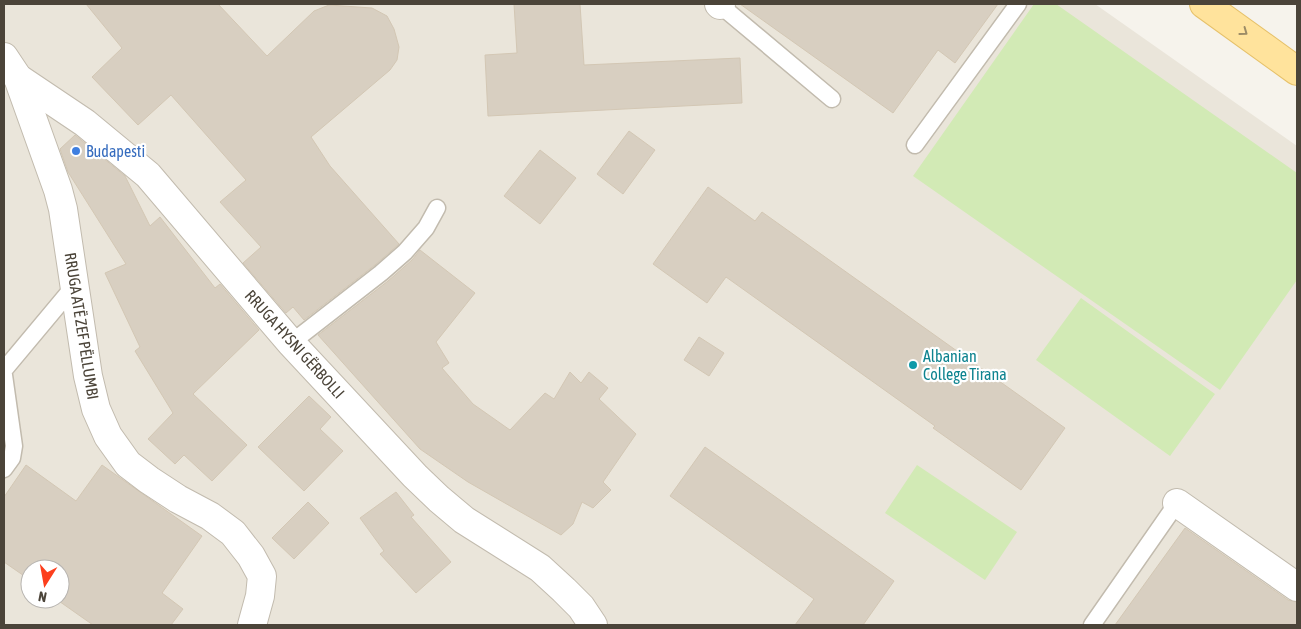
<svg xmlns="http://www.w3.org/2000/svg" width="1301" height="629" font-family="'Asap Condensed',sans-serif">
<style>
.residential{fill:#eae5da;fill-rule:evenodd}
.green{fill:#d2eab5}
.building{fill:#d8cfc1;stroke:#d3c7b4}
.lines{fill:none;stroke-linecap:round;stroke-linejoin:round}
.service-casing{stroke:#c2bbae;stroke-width:19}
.minor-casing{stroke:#c2bbae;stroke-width:30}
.tertiary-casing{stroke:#c2bbae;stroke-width:30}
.primary-casing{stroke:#e6c16a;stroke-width:30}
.service{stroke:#fff;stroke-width:16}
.minor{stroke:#fff;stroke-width:28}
.tertiary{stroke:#fff;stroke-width:28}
.primary{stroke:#ffe39c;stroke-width:28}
.oneway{stroke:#9c8c66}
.shop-dot{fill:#3f7fe0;stroke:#fff;stroke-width:2}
.culture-dot{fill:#0f9aa8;stroke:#fff;stroke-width:2}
.labels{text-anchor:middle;stroke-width:4.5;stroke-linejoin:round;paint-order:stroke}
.shop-label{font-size:16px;fill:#366cbe;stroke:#fff;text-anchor:start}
.street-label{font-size:16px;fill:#4b4439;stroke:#fff}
.culture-label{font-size:16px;fill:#0d838f;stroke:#fff;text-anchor:start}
</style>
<rect width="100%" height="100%" fill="#f6f3ec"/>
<path class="residential" d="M 4,4 L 1095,4 L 1297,146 L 1297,625 L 4,625 ZM 30,569 L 60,569 L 60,599 L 30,599 Z"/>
<path class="green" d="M 1034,4 L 1056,4 L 1297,173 L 1297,280 L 1220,390 L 913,176 Z
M 1081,298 L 1215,394 L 1170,456 L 1036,360 Z
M 917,465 L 1017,532 L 985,580 L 885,513 Z"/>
<path class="building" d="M 86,4 L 218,4 L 267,56 L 314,11 L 329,5 L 372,8 L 387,16 L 394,29 L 399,47 L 397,60 L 390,70 L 311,137 L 330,166 L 399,244 L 375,265 L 304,320 L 293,307 L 286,313 L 243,263 L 261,247 L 220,202 L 246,180 L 171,95 L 138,125 L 92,77 L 122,48 Z
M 514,4 L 580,4 L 584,65 L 740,58 L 742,103 L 488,116 L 485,55 L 517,53 Z
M 740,4 L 998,4 L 955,63 L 938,50 L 893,113 Z
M 629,131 L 655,150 L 623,194 L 597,174 Z
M 75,135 L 125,176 L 150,226 L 160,217 L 215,288 L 220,284 L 259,330 L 193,394 L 247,445 L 212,481 L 184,455 L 175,464 L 148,439 L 173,413 L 135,351 L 140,347 L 105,273 L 126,264 L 68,172 L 60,149 Z
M 540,150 L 576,178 L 540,224 L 504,196 Z
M 708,187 L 755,221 L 762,212 L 1065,428 L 1021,490 L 933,428 L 935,426 L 726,277 L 707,303 L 653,264 Z
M 420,250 L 475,293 L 436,342 L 449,363 L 442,368 L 473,404 L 510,430 L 545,393 L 554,399 L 570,372 L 581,383 L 589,372 L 608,388 L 599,399 L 636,434 L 603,482 L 611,490 L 593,508 L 582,502 L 573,524 L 561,535 L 468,482 L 420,449 L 318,335 L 388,281 L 412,260 Z
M 699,337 L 724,353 L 709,376 L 684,360 Z
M 309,396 L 331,417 L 320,429 L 343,451 L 304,491 L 258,447 Z
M 705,447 L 894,581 L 863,625 L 795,625 L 814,599 L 670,496 Z
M 26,465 L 76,501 L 102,465 L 202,536 L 162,593 L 183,609 L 171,625 L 93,625 L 56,599 L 60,599 L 60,569 L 30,569 L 30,580 L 4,562 L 4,497 Z
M 396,492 L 414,515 L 411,517 L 451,562 L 416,593 L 380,554 L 384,551 L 360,518 Z
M 308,502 L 329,523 L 294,559 L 272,538 Z
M 1185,528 L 1288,600 L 1297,602 L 1297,625 L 1115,625 Z"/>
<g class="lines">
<defs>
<path id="service" d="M 720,5 L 832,99
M 915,145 L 1018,4
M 291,343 L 381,273 L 405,252 L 426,228 L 437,208
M 4,370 L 75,285
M 4,375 L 14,446 L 12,458 L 4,469
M 1092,625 L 1177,503"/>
<path id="minor" d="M 719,4 L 720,5 L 721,4
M 18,78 L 58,190 L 63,209 L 88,376 L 96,409 L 108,436 L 128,464 L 149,480 L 178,499 L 210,516 L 233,533 L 251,556 L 262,576 L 260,596 L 252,625
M 1177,503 L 1297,587"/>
<path id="tertiary" d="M 4,57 L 18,78 L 85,123 L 148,175 L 291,343 L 415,476 L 439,499 L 464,520 L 540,568 L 564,590 L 581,607 L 593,625"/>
<path id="primary" d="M 1204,4 L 1297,71"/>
</defs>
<use href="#service" class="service-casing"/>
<use href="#minor" class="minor-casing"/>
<use href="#tertiary" class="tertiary-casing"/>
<use href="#primary" class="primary-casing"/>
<use href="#service" class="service"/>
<use href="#minor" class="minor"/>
<use href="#tertiary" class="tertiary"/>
<use href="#primary" class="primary"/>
</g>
<defs><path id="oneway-chevron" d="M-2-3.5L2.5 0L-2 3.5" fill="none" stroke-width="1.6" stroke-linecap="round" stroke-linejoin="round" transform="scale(1.25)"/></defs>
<use class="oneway" href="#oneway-chevron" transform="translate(1244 32) rotate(36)"/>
<circle class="shop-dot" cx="76" cy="151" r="5"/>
<circle class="culture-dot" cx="913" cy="365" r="5"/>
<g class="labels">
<g class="shop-label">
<text x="86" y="157">Budapesti</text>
</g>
<g class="street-label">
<text transform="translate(82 326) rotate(81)" y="6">RRUGA ATË ZEF PËLLUMBI</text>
<text transform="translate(295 344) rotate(48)" y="6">RRUGA HYSNI GËRBOLLI</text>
</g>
<g class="culture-label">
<text x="923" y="362">Albanian<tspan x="923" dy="18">College Tirana</tspan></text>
</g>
</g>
<rect width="1301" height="629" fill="none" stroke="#4b4439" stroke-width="10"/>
<g transform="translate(45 584) rotate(191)"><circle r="24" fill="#ffffff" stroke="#b7b4b0"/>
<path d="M0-4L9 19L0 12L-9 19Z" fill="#fc3f1d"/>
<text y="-8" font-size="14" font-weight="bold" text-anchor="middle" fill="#4b4439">N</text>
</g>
</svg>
